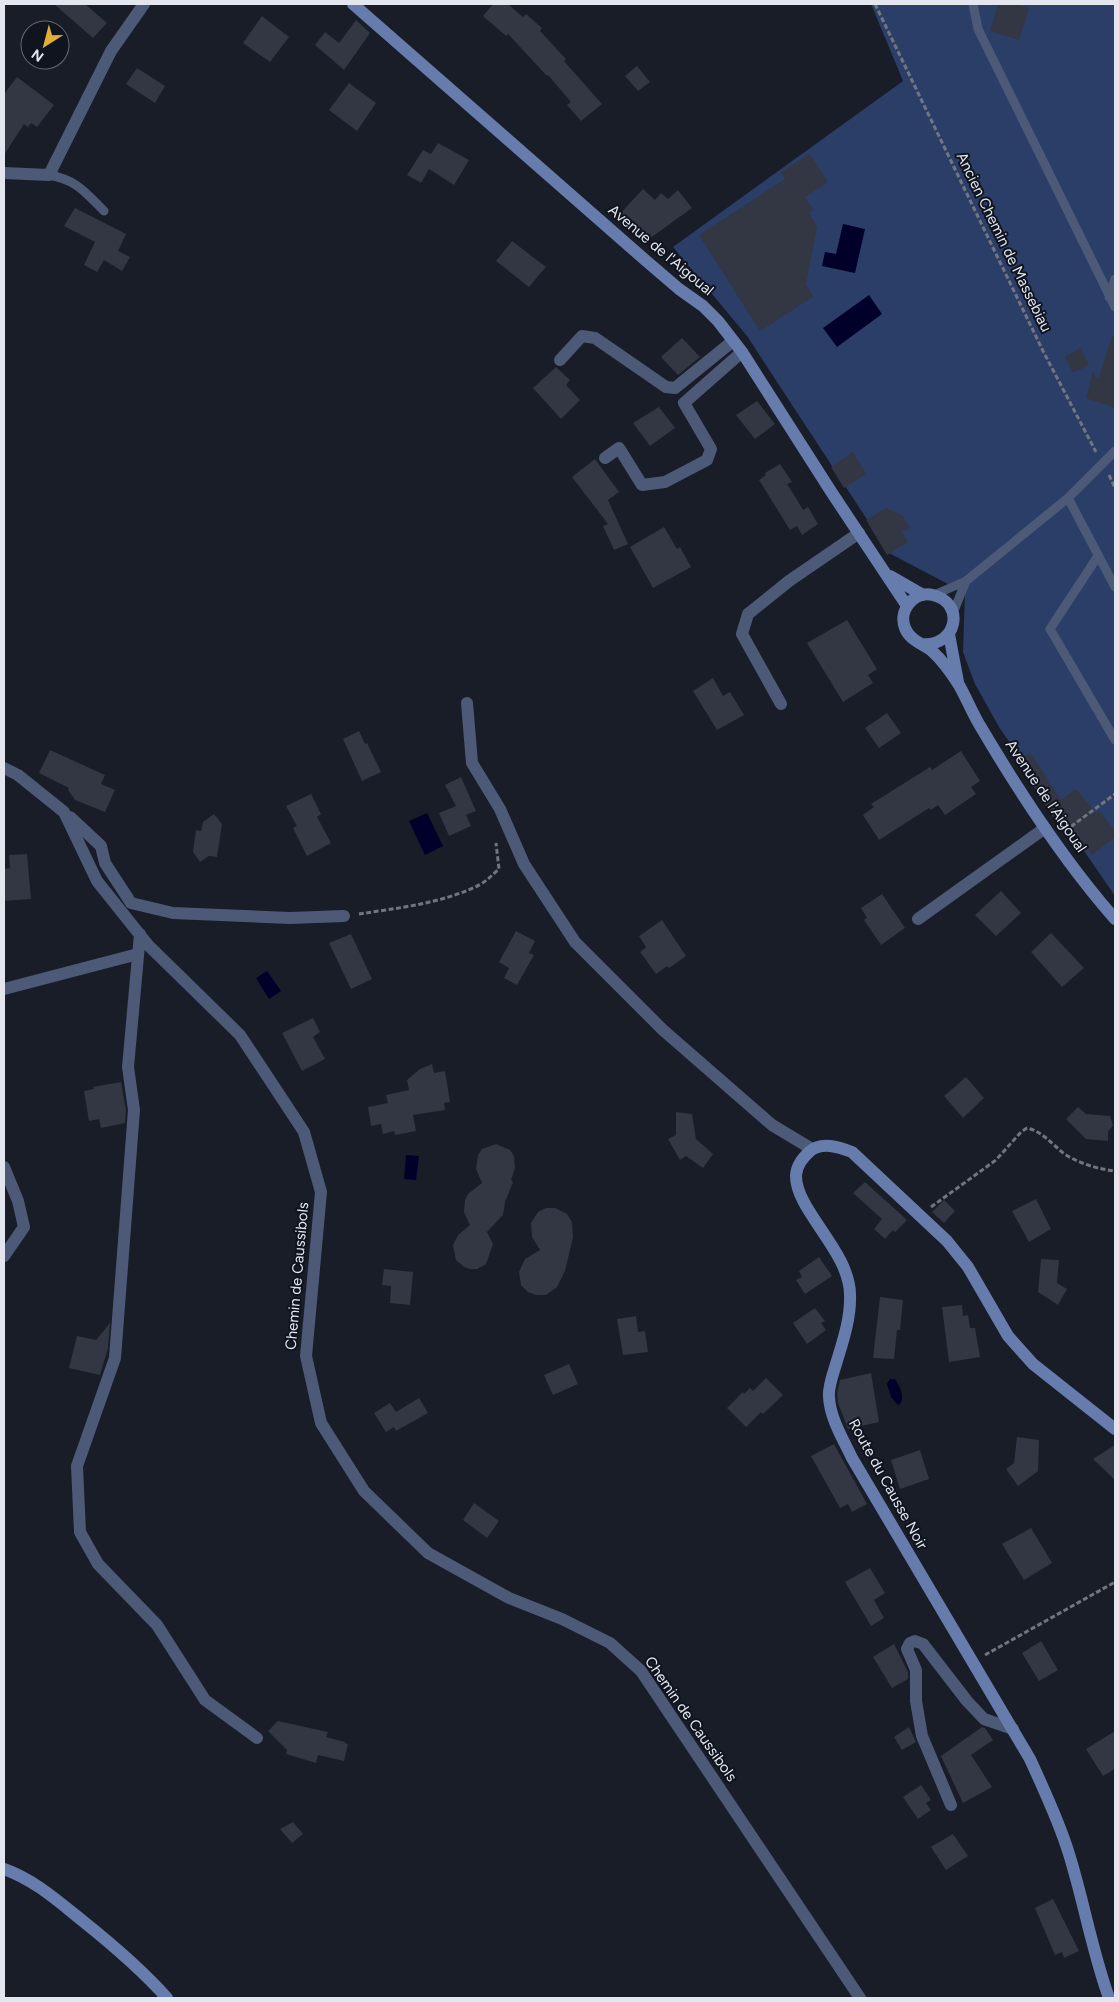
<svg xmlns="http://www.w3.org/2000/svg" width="1119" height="2002" font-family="Figtree,sans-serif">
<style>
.green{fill:#2b3e68}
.water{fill:#00002a}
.building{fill:#323743}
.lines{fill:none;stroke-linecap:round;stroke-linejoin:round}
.path{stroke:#71757e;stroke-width:3;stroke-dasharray:5 2.5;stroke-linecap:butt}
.lane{stroke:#4c5a78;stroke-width:9}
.street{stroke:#4c5a78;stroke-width:12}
.secondary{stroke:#667cac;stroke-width:12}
.labels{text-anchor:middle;stroke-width:4;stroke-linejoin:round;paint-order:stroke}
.street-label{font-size:15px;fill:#e3e6ee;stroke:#0f141e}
</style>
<rect width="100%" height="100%" fill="#181d27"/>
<path class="green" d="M 871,4 L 1115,4 L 1115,896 L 999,727 L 975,684 L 963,652 L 965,593 L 889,553 L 747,336 L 673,247 L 903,81 Z"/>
<path class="water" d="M 843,224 L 865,229 L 855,273 L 822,266 L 825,252 L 836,254 Z
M 869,295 L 882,314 L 837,347 L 823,328 Z
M 427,813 L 443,846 L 425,855 L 409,821 Z
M 267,971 L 281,991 L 269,999 L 256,978 Z
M 406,1155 L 419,1156 L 416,1180 L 404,1179 Z
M 890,1379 L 895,1379 C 900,1387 904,1394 901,1403 L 898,1405 L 891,1397 L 887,1384 Z"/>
<path class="building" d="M 54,4 L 85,4 L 107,23 L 93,38 Z
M 493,4 L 508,4 L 523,17 L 526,14 L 542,28 L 540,31 L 566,59 L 564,61 L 602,104 L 581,121 L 567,105 L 571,102 L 548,75 L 547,76 L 508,34 L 506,36 L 483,16 Z
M 998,4 L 1014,4 L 1029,8 L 1019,40 L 990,31 Z
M 262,16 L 289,37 L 270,62 L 243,43 Z
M 356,20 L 370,33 L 344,70 L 315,45 L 325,32 L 339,43 Z
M 637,66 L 650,82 L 638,91 L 625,76 Z
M 137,68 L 165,86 L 155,103 L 126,84 Z
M 17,77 L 54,105 L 37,127 L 31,123 L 28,127 L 24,124 L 4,155 L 4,94 Z
M 349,83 L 376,103 L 357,131 L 329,110 Z
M 438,143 L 469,160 L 454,185 L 429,169 L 421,183 L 407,175 L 423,150 L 431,154 Z
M 810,154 L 828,182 L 805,197 L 813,210 L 809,213 L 817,227 L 806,284 L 813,297 L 760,331 L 699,235 L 785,179 L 781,172 Z
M 643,189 L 655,200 L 661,193 L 668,199 L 678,190 L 692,208 L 649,239 L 644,232 L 639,237 L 617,217 Z
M 75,208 L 126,234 L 118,251 L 130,257 L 122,271 L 104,260 L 97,272 L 84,265 L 95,242 L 64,226 Z
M 512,241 L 546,267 L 529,287 L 496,261 Z
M 1112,336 L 1115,337 L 1115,408 L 1086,398 L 1093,371 L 1098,380 Z
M 682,338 L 700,357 L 678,375 L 661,357 Z
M 1080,348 L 1089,365 L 1073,373 L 1065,357 Z
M 556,367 L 570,380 L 566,385 L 580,400 L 561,419 L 533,388 Z
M 757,401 L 775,424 L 755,439 L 736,415 Z
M 659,407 L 675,428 L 650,446 L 633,423 Z
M 853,452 L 866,474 L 844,488 L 831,467 Z
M 595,459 L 619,492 L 608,500 L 628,544 L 614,550 L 603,526 L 608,524 L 572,477 Z
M 780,464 L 792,482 L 787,484 L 796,498 L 803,510 L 808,507 L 818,524 L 802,535 L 797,526 L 790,530 L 759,480 L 766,475 L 765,473 Z
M 886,508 L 902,515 L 910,528 L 902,532 L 908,542 L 887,555 L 866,520 Z
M 664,527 L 677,549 L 680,547 L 691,567 L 653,588 L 630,547 Z
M 847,620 L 877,669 L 868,675 L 873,683 L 843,702 L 807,643 Z
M 713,678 L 723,696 L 730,692 L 744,715 L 717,730 L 693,691 Z
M 887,713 L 901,733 L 879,748 L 865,728 Z
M 359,731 L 365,744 L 367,743 L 381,772 L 362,781 L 343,739 Z
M 50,750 L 105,775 L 101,784 L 115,790 L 105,812 L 75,800 L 68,790 L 69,788 L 39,773 Z
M 961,751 L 980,781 L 971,787 L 976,794 L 945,815 L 938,805 L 931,810 L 929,808 L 879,840 L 863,815 L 874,807 L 871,804 L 930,767 L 932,770 Z
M 1031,753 L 1061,800 L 1076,789 L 1096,813 L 1099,810 L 1115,831 L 1115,837 L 1092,855 L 1061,812 L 1053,817 L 1017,761 Z
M 461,777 L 476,811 L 466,815 L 471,826 L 449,836 L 439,813 L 456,806 L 445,785 Z
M 311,794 L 321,814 L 317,817 L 331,843 L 307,856 L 293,828 L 297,826 L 286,806 Z
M 214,814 L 222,824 L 217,857 L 209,856 L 200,862 L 193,852 L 196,830 L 201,831 L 203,822 Z
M 27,854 L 31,899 L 4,901 L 4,869 L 10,868 L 9,855 Z
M 1001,891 L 1021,913 L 996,936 L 975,915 Z
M 882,894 L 905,928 L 881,945 L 864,920 L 867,918 L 861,908 Z
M 662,920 L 686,956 L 669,968 L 667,966 L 656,974 L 640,952 L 646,947 L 639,936 Z
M 516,931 L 535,941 L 529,953 L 534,955 L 517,985 L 504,978 L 509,968 L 499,962 Z
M 1051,933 L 1084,968 L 1062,987 L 1031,952 Z
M 351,934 L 372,979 L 351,989 L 329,943 Z
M 313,1018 L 320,1032 L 313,1037 L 325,1059 L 302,1071 L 282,1033 Z
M 432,1064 L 434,1073 L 445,1071 L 450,1102 L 444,1103 L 445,1110 L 413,1115 L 416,1131 L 395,1135 L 394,1131 L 383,1134 L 381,1124 L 371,1126 L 368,1107 L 388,1103 L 386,1095 L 409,1090 L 407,1080 L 420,1069 Z
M 966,1077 L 984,1098 L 963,1118 L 944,1096 Z
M 121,1082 L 126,1110 L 125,1123 L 101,1128 L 99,1119 L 89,1121 L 84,1091 L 94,1089 L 93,1087 Z
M 1078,1107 L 1086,1114 L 1110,1116 L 1113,1125 L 1108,1132 L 1108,1141 L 1086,1139 L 1066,1119 Z
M 676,1112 L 692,1114 L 696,1139 L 713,1154 L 703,1168 L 686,1156 L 680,1160 L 668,1139 L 676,1135 Z
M 496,1144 L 510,1150 L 514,1156 L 515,1168 L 511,1180 L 513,1182 L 505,1202 L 503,1215 L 487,1232 L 493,1244 L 486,1264 L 477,1269 L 470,1269 L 464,1267 L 456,1260 L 453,1245 L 458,1235 L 470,1225 L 464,1212 L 465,1200 L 468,1194 L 482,1183 L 476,1169 L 478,1155 L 482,1149 Z
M 865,1182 L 907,1220 L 895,1232 L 893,1230 L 885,1239 L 874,1229 L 882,1219 L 853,1193 Z
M 1036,1199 L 1051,1229 L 1029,1242 L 1012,1211 Z
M 944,1200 L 955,1211 L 944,1223 L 932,1212 Z
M 546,1208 L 555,1208 L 567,1214 L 572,1222 L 573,1237 L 565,1271 L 557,1287 L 546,1295 L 536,1295 L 528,1292 L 521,1285 L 519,1272 L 525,1259 L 540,1250 L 532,1237 L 531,1223 L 538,1212 Z
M 819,1257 L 832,1276 L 805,1294 L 796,1280 L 802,1277 L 799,1271 Z
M 1041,1259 L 1059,1260 L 1057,1283 L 1067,1289 L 1058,1305 L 1038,1292 Z
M 384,1269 L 413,1272 L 410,1305 L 390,1303 L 391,1286 L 382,1285 Z
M 880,1297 L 903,1300 L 900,1330 L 897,1330 L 894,1359 L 873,1358 Z
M 962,1305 L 963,1316 L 968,1315 L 970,1328 L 975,1328 L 980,1357 L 949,1362 L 942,1307 Z
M 815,1308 L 825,1321 L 821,1323 L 826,1330 L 807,1344 L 793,1323 Z
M 636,1316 L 638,1332 L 645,1331 L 648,1352 L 623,1355 L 617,1319 Z
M 110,1323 L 108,1348 L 100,1375 L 69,1368 L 77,1336 L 96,1340 Z
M 569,1364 L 578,1384 L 553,1395 L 544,1375 Z
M 871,1373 L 879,1422 L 848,1429 L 838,1403 L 837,1393 L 840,1380 Z
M 766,1378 L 783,1395 L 763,1414 L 761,1412 L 746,1427 L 727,1408 L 743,1392 L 744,1394 L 750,1388 L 753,1391 Z
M 419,1398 L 428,1413 L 396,1431 L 394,1427 L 386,1432 L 374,1413 L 390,1403 L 396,1412 Z
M 1017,1437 L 1039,1440 L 1038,1471 L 1018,1486 L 1006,1469 L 1014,1463 Z
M 834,1444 L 867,1504 L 852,1512 L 848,1504 L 840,1508 L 811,1456 Z
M 1115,1445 L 1115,1480 L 1093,1459 Z
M 920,1450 L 929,1479 L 900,1489 L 891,1460 Z
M 474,1503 L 499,1521 L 487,1538 L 463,1520 Z
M 1031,1528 L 1052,1563 L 1024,1580 L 1002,1544 Z
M 870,1568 L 885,1593 L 874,1600 L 884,1618 L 871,1626 L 845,1582 Z
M 1041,1641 L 1058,1670 L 1039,1681 L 1022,1653 Z
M 894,1644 L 908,1672 L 908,1679 L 892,1688 L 873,1657 Z
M 278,1721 L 328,1732 L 326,1737 L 345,1742 L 345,1743 L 348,1744 L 344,1761 L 318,1755 L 316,1763 L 286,1754 L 287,1750 L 268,1731 Z
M 909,1727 L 916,1742 L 902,1750 L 894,1737 Z
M 982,1727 L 985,1728 L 993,1740 L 971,1755 L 992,1787 L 963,1803 L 941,1756 Z
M 1115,1731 L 1115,1769 L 1103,1776 L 1086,1749 Z
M 921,1785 L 931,1800 L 926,1803 L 931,1810 L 918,1819 L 903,1797 Z
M 293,1822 L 303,1834 L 292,1843 L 280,1829 Z
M 953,1834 L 968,1856 L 946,1870 L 931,1847 Z
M 1053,1899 L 1079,1951 L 1064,1958 L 1062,1952 L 1055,1955 L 1035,1908 Z"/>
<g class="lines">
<path class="path" d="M 875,4 L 1043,351 L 1096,452
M 1109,475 L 1115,488
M 1065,831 L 1115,794
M 359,914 C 398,908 445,903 481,884 C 488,880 493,874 499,869 L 496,843
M 931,1207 L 996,1160 L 1021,1132 L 1027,1128 C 1044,1132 1052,1145 1066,1155 C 1081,1164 1098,1169 1115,1171
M 985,1655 L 1115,1582"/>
<path class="lane" d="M 973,4 L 978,29 L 1115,307
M 49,175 C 77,180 85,192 104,211
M 1109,297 L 1115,279
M 1068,498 L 1115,587
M 1098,556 L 1050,629 L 1115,740
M 934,595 L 966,581 L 1068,498 L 1115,451
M 953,613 L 966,581"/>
<path class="street" d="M 4,173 L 49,175 L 111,51 L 144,4
M 560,360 L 582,336 L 595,338 L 666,387 L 675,388 L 733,341
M 605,458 L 619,448 L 642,485 L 665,482 L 707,460 L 711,449 L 684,403 L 742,352
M 467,703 L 472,763 L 500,809 L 524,864 L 575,942 L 663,1030 L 772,1125 L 812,1149
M 781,704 L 742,634 L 748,614 L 789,581 L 859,533
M 4,768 L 18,775 L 64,812 L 97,881 L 148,945 L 240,1035 L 304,1132 L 321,1192 L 306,1356 L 321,1423 L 364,1491 L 428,1553 L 509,1598 L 562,1619 L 610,1643 L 641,1671 L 860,1998
M 70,817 L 101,846 L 105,863 L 131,903 L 173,913 L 290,918 L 344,916
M 918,919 L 1045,828
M 140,934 L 128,1067 L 134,1110 L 115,1358 L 77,1466 L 80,1532 L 98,1564 L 157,1625 L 205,1700 L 257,1738
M 4,989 L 138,954
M 4,1167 L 18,1201 L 24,1227 L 4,1256
M 951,1805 L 922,1736 L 916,1701 L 916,1670 L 907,1649 L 910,1643 L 915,1641 L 923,1644 L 967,1701 L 984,1719 L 1013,1729"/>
<path class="secondary" d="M 353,4 L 644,259 L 679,289 L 703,306 L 718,321 L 742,352 L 832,493 L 907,606
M 890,576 L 923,595
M 949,634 L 958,682
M 922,644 C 957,647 966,603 933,595 C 914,590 898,611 905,628 C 910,641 924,644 933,652 C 943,661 952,674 959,685 C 967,699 973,715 982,729 C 1021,795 1064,861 1115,919
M 4,1869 C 35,1880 59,1902 84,1922 C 114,1946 142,1970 167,1998
M 1109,1998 C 1092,1951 1084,1902 1069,1854 C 1059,1821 1044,1790 1030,1759 L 852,1458 C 843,1439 830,1418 829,1397 C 828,1387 833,1374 836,1364 C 843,1341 851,1318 850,1294 C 849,1250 795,1210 796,1175 C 797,1165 802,1159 809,1152 C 821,1141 839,1147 852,1152 L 947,1241 L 968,1267 L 1008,1336 L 1033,1364 L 1115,1429"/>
</g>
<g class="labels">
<g class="street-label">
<text transform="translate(1004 242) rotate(64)" y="5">Ancien Chemin de Massebiau</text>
<text transform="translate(661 250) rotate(40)" y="5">Avenue de l'Aigoual</text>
<text transform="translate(1046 796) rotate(56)" y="5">Avenue de l'Aigoual</text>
<text transform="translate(297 1276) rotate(-85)" y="5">Chemin de Caussibols</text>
<text transform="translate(888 1484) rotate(61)" y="5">Route du Causse Noir</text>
<text transform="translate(691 1719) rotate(55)" y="5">Chemin de Caussibols</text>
</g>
</g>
<rect width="1119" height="2002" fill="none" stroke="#e3e6ee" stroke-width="10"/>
<g transform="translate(45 45) rotate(216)"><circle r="24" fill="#0f141e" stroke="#646871"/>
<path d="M0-4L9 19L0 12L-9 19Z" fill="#e2af34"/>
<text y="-8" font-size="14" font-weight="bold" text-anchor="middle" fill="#e3e6ee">N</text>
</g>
</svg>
